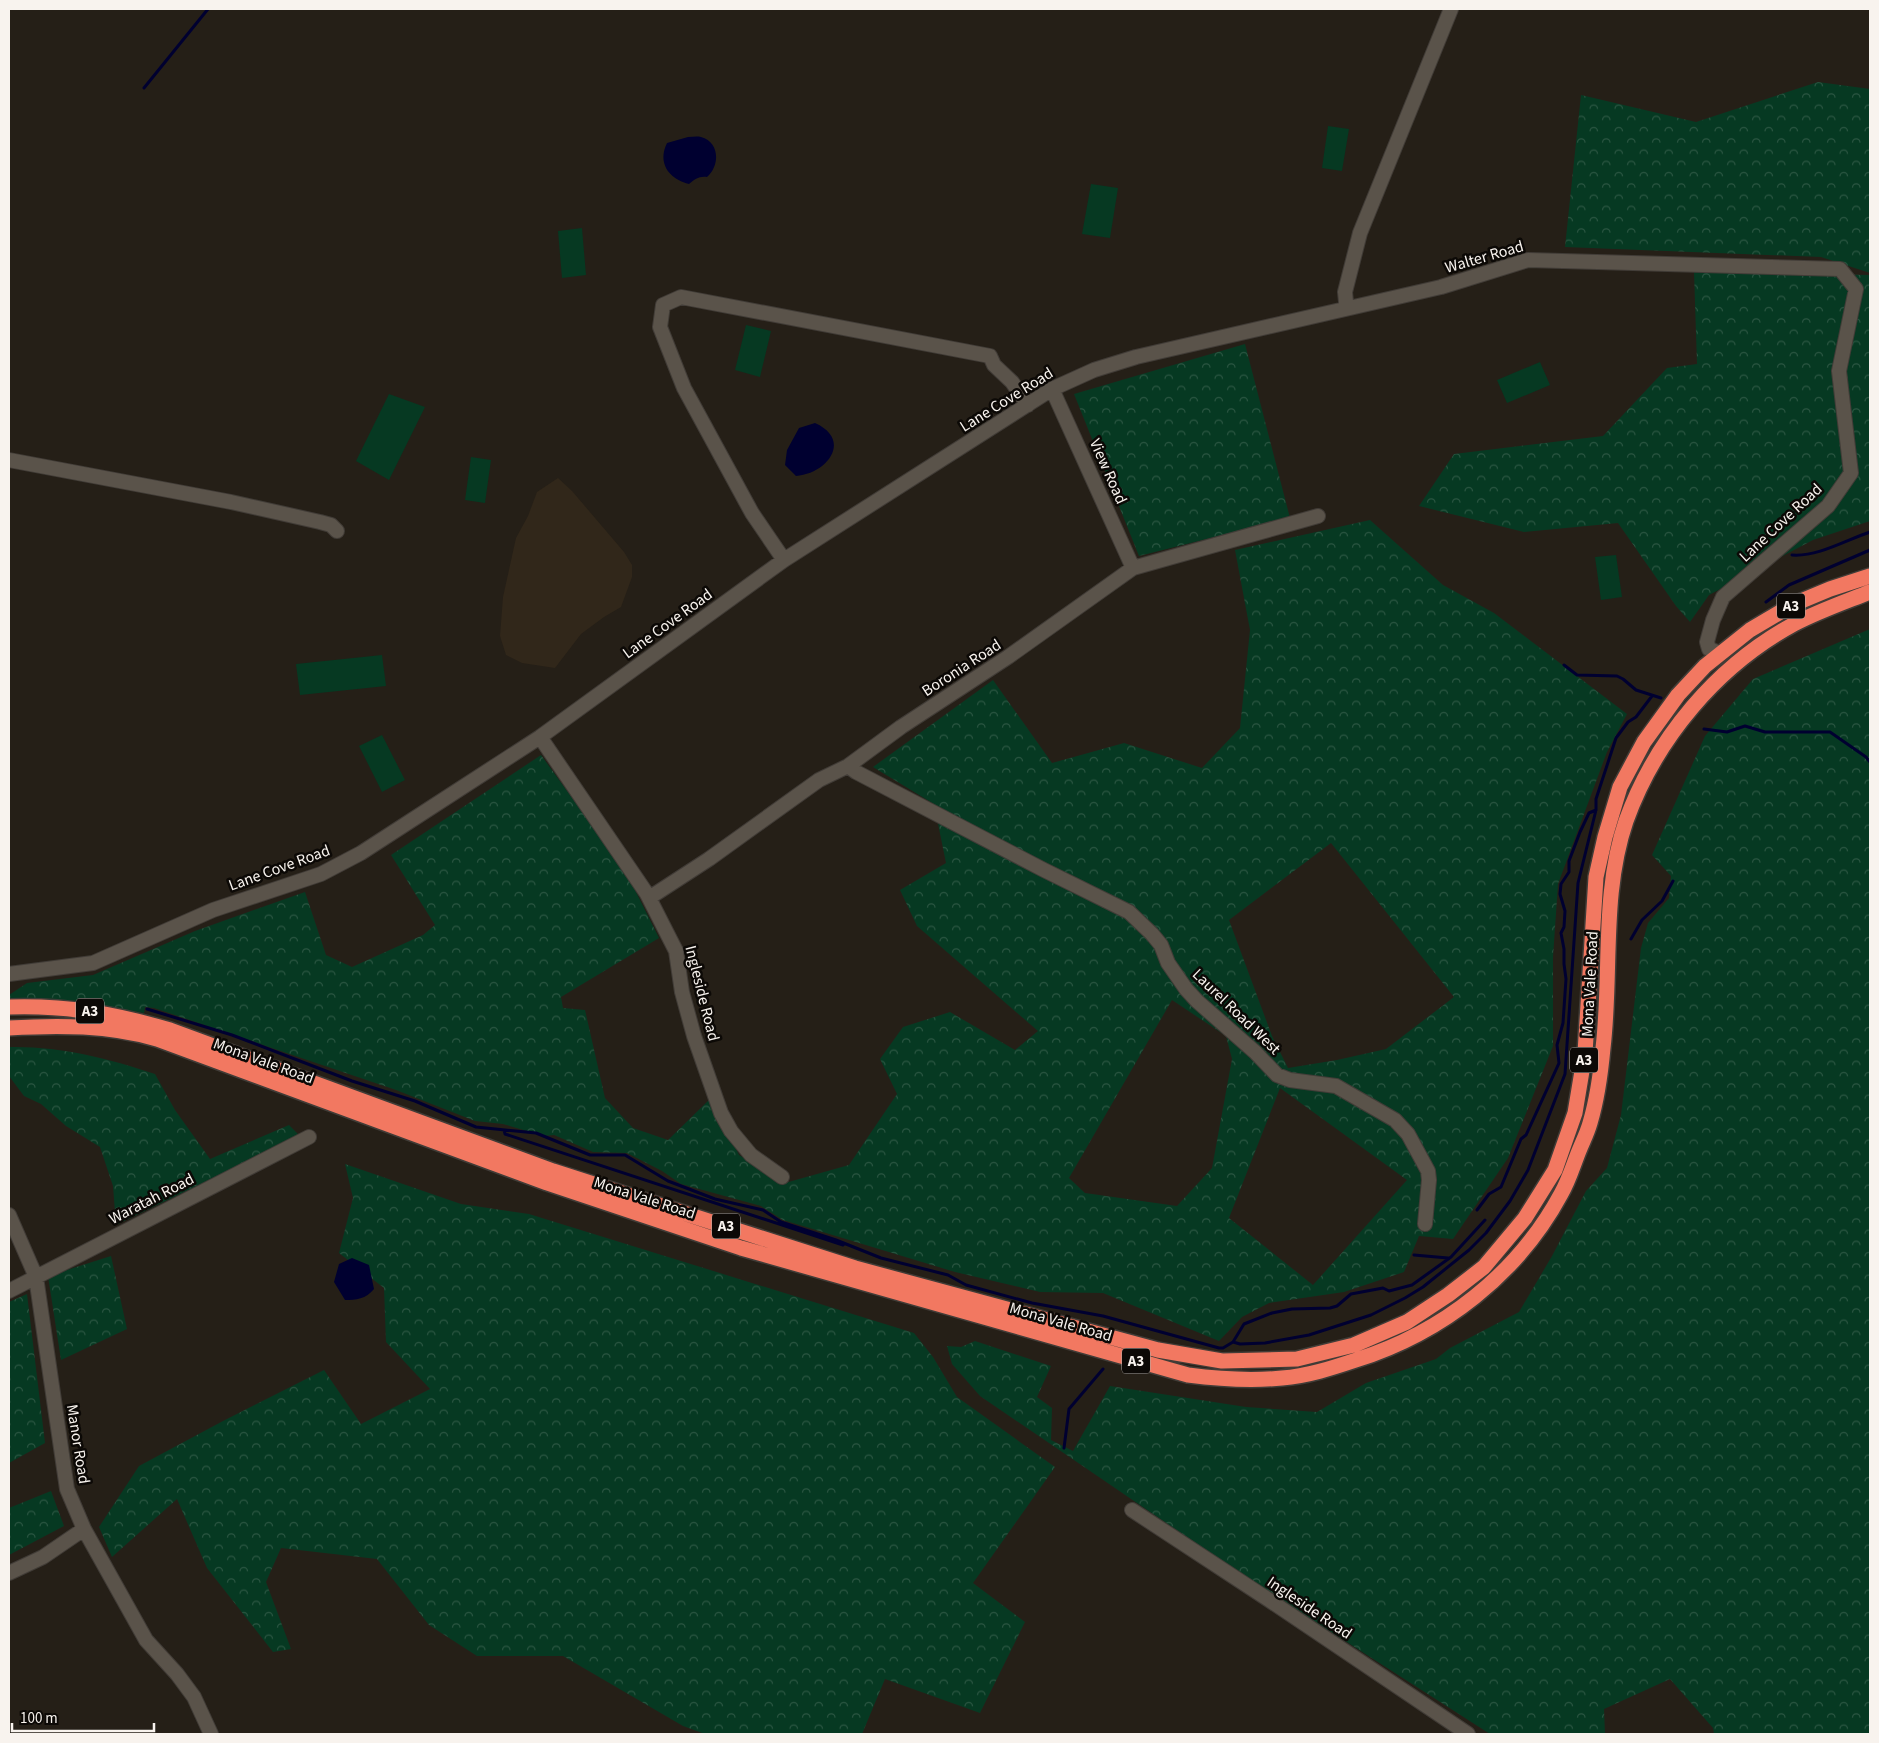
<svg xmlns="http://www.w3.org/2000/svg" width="1879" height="1743" font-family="'Source Sans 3',sans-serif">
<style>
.built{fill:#31271a}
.forest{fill:url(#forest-crowns);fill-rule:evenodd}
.green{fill:#063922}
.water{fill:#000030}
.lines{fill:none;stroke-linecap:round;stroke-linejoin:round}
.stream{stroke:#000030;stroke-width:3}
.minor-casing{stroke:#413c37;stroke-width:16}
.highway-casing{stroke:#413c37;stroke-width:18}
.minor{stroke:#5a534a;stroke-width:14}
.highway{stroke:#f27861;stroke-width:15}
.labels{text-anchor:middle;stroke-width:5;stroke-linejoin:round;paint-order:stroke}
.shield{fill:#0c0906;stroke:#b1ada8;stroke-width:1}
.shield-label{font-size:15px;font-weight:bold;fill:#f8f3ee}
.street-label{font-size:16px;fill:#f8f3ee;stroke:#0c0906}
</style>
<defs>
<pattern id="forest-crowns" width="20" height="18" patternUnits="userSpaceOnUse" patternTransform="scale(1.25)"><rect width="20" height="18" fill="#063922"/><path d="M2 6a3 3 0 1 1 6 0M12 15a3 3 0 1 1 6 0" fill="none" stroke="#2b5642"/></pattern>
</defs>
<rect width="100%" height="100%" fill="#251f17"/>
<path class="built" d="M 558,478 L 572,491 L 624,552 L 632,565 L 632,577 L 621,607 L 604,617 L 581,634 L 555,668 L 522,663 L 506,655 L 500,636 L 503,597 L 516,538 L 528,516 L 537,492 Z"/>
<path class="forest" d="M 1818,82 L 1870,89 L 1870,273 L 1821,257 L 1565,247 L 1581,95 L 1696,122 Z
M 1694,272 L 1870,275 L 1870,521 L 1813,540 L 1709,595 L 1690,622 L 1676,606 L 1618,523 L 1524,532 L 1419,506 L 1454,454 L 1603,436 L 1667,368 L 1697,364 Z
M 1245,344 L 1290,518 L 1139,556 L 1074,394 Z
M 1370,520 L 1443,585 L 1494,613 L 1627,714 L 1607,752 L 1558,884 L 1553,957 L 1553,1046 L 1508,1158 L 1453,1239 L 1419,1236 L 1404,1272 L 1344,1292 L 1269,1303 L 1242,1317 L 1219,1341 L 1103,1293 L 1040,1292 L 955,1272 L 783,1220 L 761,1206 L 681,1184 L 662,1171 L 627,1153 L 593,1152 L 554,1135 L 544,1136 L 503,1124 L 475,1121 L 396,1090 L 154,1008 L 145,1007 L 144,1013 L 89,1003 L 9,998 L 9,995 L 27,983 L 93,975 L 195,931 L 305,892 L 326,955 L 352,967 L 423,935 L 435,925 L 391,855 L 541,755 L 626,872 L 659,938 L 561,997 L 563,1008 L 585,1010 L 605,1098 L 633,1128 L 668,1140 L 711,1098 L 739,1155 L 785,1183 L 849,1165 L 897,1094 L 880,1059 L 903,1027 L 950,1012 L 1015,1050 L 1038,1031 L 917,926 L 900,890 L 946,863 L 934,804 L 873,767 L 993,680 L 1052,763 L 1124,743 L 1202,768 L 1240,728 L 1250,630 L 1235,550 ZM 1331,843 L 1454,997 L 1386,1049 L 1337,1060 L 1288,1068 L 1272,1036 L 1229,920 ZM 1172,1000 L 1226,1036 L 1232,1059 L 1212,1168 L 1177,1206 L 1085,1193 L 1069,1178 ZM 1280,1088 L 1407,1180 L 1313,1285 L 1229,1218 Z
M 1870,629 L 1870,1734 L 1714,1734 L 1713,1728 L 1670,1679 L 1604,1709 L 1605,1734 L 1490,1734 L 1244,1576 L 980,1396 L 952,1364 L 947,1346 L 961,1347 L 975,1341 L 1051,1366 L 1037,1397 L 1052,1408 L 1051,1440 L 1073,1451 L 1110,1386 L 1246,1407 L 1317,1412 L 1366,1383 L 1436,1359 L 1450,1348 L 1519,1312 L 1552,1256 L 1586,1191 L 1607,1168 L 1621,1115 L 1641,948 L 1648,923 L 1669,898 L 1671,876 L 1652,855 L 1705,736 L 1753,679 Z
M 9,1047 C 60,1046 107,1058 155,1074 L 175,1110 L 210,1159 L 289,1125 L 300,1136 L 116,1225 L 113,1186 L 100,1147 L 66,1126 L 41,1104 L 24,1096 L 9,1076 Z
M 345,1164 L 461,1204 L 529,1214 L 914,1333 L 933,1357 L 957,1397 L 1055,1467 L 973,1583 L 1025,1622 L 980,1713 L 885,1679 L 862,1734 L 705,1734 L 683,1726 L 563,1656 L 477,1656 L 429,1625 L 377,1559 L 281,1548 L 266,1582 L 291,1649 L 273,1652 L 207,1568 L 177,1499 L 112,1557 L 99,1527 L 139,1466 L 223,1421 L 324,1370 L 361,1424 L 430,1389 L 386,1342 L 384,1288 L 339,1253 L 353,1198 Z
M 111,1256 L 127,1329 L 61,1360 L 48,1276 Z
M 27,1294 L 45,1443 L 9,1463 L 9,1302 Z
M 51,1491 L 64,1526 L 9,1555 L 9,1508 Z"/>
<path class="green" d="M 1328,126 L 1349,129 L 1342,171 L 1322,168 Z
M 1091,184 L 1118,188 L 1110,238 L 1082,234 Z
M 582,228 L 586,275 L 562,278 L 558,231 Z
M 746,325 L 771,331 L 760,377 L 735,370 Z
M 1540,362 L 1550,385 L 1507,403 L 1497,380 Z
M 389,394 L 425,407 L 389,480 L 356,461 Z
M 471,457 L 491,460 L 485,503 L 465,500 Z
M 1616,555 L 1622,597 L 1601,600 L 1595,557 Z
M 382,655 L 386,686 L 300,695 L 296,664 Z
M 382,735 L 405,780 L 382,792 L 359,746 Z"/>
<path class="water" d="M 688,137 C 692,137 697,136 701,137 C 720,142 720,166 707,177 C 699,176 695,179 689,184 C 669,179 657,163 667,143 Z
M 815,423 C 853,440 827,474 796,476 L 785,465 L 787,450 L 799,428 Z
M 352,1258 L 369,1265 L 374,1289 C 366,1299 356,1300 345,1300 L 334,1282 L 339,1264 Z"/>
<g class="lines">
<path class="stream" d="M 144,88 L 208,9
M 1792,555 C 1818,557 1846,540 1870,532
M 1766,602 L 1789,585 L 1870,550
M 1564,665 L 1577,675 L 1617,676 L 1623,679 L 1636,690 L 1661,698
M 1704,729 L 1727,732 L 1745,726 L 1765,732 L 1830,732 L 1866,757 L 1870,762
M 1631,939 L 1642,920 L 1662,901 L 1673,881
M 147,1009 L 232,1035 L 352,1081 L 415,1101 L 476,1127 L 536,1133 L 590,1155 L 625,1155 L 668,1181 L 715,1199 L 763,1210 L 781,1222 L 836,1240 L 881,1258 L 948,1275 L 966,1285 L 1032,1303 L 1103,1316 L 1219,1348 L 1223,1348 L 1233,1342 L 1244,1324 L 1272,1313 L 1292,1309 L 1330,1308 L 1337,1306 L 1351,1294 L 1383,1288 L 1389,1291 L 1412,1285 L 1451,1257 L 1485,1220
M 504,1130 L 505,1134 L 843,1245
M 1477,1210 L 1489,1194 L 1501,1187 L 1521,1139 L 1526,1135 L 1559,1063 L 1557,1045 L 1563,1023 L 1566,979 L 1564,964 L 1564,949 L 1561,933 L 1564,927 L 1565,911 L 1560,894 L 1561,884 L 1569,872 L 1569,861 L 1580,832 L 1589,813 L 1596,810
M 1414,1255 L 1448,1258
M 1233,1342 L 1240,1344 L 1265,1343 L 1309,1335 L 1371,1315 L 1405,1298 L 1423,1287 L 1469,1250 L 1486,1233 L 1510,1201 L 1528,1170 L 1565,1074 L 1578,883 L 1596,810 L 1596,799 L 1616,738 L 1628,722 L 1636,717 L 1652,696
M 1064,1448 L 1069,1409 L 1103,1369"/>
<defs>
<path id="minor" d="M 1348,307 L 1346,302 L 1345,292 L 1360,233 L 1451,9
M 1052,389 L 1133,568
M 9,460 L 231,502 L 320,522 L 331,525 L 337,531
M 784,560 L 752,513 L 684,388 L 660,327 L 663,305 L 681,297 L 990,356 L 994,365 L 1012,382 L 1028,405
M 540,737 L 647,894 L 676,951 L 682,992 L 694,1036 L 721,1113 L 731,1131 L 751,1155 L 782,1177
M 848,766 L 856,772 L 1044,870 L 1129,912 L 1152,934 L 1161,945 L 1168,963 L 1186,989 L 1197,1001 L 1255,1052 L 1277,1075 L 1290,1080 L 1336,1086 L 1395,1120 L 1408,1134 L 1428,1171 L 1429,1180 L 1425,1224
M 649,898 L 709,859 L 819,780 L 848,766 L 901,727 L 1008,657 L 1133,568 L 1318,516
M 9,974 L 93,963 L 213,910 L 321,874 L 361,853 L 540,737 L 784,560 L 1052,389 L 1094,370 L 1136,357 L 1441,287 L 1528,260 L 1840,269 L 1856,289 L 1839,371 L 1851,473 L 1828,506 L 1723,597 L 1713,620 L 1707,642 L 1709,649 L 1720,653
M 9,1215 L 36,1277 L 67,1489 L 84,1529 L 146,1640 L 177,1674 L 194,1697 L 211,1734
M 9,1291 L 309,1137
M 1132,1510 L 1269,1600 L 1468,1734
M 9,1573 L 43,1557 L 84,1529"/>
<path id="highway" d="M 9,1007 C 66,1005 115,1014 170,1030 L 553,1171 L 855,1268 L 1158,1350 L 1222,1361 L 1297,1359 L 1354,1345 L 1407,1322 L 1448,1295 L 1484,1267 L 1525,1218 L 1555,1170 L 1575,1113 L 1585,1053 L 1596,877 L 1605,837 L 1620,787 L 1644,742 L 1678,695 L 1705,666 L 1750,630 L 1794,604 L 1830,589 L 1870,576
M 9,1028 C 59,1025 108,1025 157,1039 L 547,1183 L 741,1248 L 1188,1375 C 1219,1379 1251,1381 1282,1378 C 1308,1376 1332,1368 1356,1360 C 1442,1333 1518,1274 1561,1194 C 1568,1182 1572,1169 1577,1156 C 1581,1145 1587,1134 1590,1123 C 1596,1103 1601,1070 1603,1048 C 1612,973 1601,894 1626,821 C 1656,738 1717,666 1794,624 C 1819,611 1845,602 1870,592"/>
</defs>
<use href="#minor" class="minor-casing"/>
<use href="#highway" class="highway-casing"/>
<use href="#minor" class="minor"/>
<use href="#highway" class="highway"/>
</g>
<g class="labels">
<g class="shield">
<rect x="1777" y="593.5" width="28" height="25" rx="4"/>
<rect x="76" y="998.5" width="28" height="25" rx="4"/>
<rect x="1570" y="1047.5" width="28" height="25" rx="4"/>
<rect x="712" y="1213.5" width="28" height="25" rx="4"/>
<rect x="1122" y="1348.5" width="28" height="25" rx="4"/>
</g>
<g class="shield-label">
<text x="1791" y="611">A3</text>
<text x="90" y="1016">A3</text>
<text x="1584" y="1065">A3</text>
<text x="726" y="1231">A3</text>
<text x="1136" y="1366">A3</text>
</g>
<g class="street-label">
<text transform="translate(1484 256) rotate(-16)" y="6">Walter Road</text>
<text transform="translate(1006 399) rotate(-32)" y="6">Lane Cove Road</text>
<text transform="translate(1109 471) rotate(66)" y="6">View Road</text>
<text transform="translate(1780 522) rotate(-43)" y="6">Lane Cove Road</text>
<text transform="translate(667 623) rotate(-36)" y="6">Lane Cove Road</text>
<text transform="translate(961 667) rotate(-33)" y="6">Boronia Road</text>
<text transform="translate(279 867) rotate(-20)" y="6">Lane Cove Road</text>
<text transform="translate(1589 984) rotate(-87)" y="6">Mona Vale Road</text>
<text transform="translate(703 993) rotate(76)" y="6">Ingleside Road</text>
<text transform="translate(1237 1011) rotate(44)" y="6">Laurel Road West</text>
<text transform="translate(264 1060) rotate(20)" y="6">Mona Vale Road</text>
<text transform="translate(645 1197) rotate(18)" y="6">Mona Vale Road</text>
<text transform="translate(151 1198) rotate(-27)" y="6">Waratah Road</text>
<text transform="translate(1061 1321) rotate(16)" y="6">Mona Vale Road</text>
<text transform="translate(79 1444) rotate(81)" y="6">Manor Road</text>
<text transform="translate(1310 1607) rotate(34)" y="6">Ingleside Road</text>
</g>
</g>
<rect width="1879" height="1743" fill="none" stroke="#f8f3ee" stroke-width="20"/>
<path d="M12 1723v8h142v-8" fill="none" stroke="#f8f3ee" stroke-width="2.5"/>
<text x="20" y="1723" font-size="15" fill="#f8f3ee" stroke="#0c0906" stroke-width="4" paint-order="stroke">100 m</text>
</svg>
